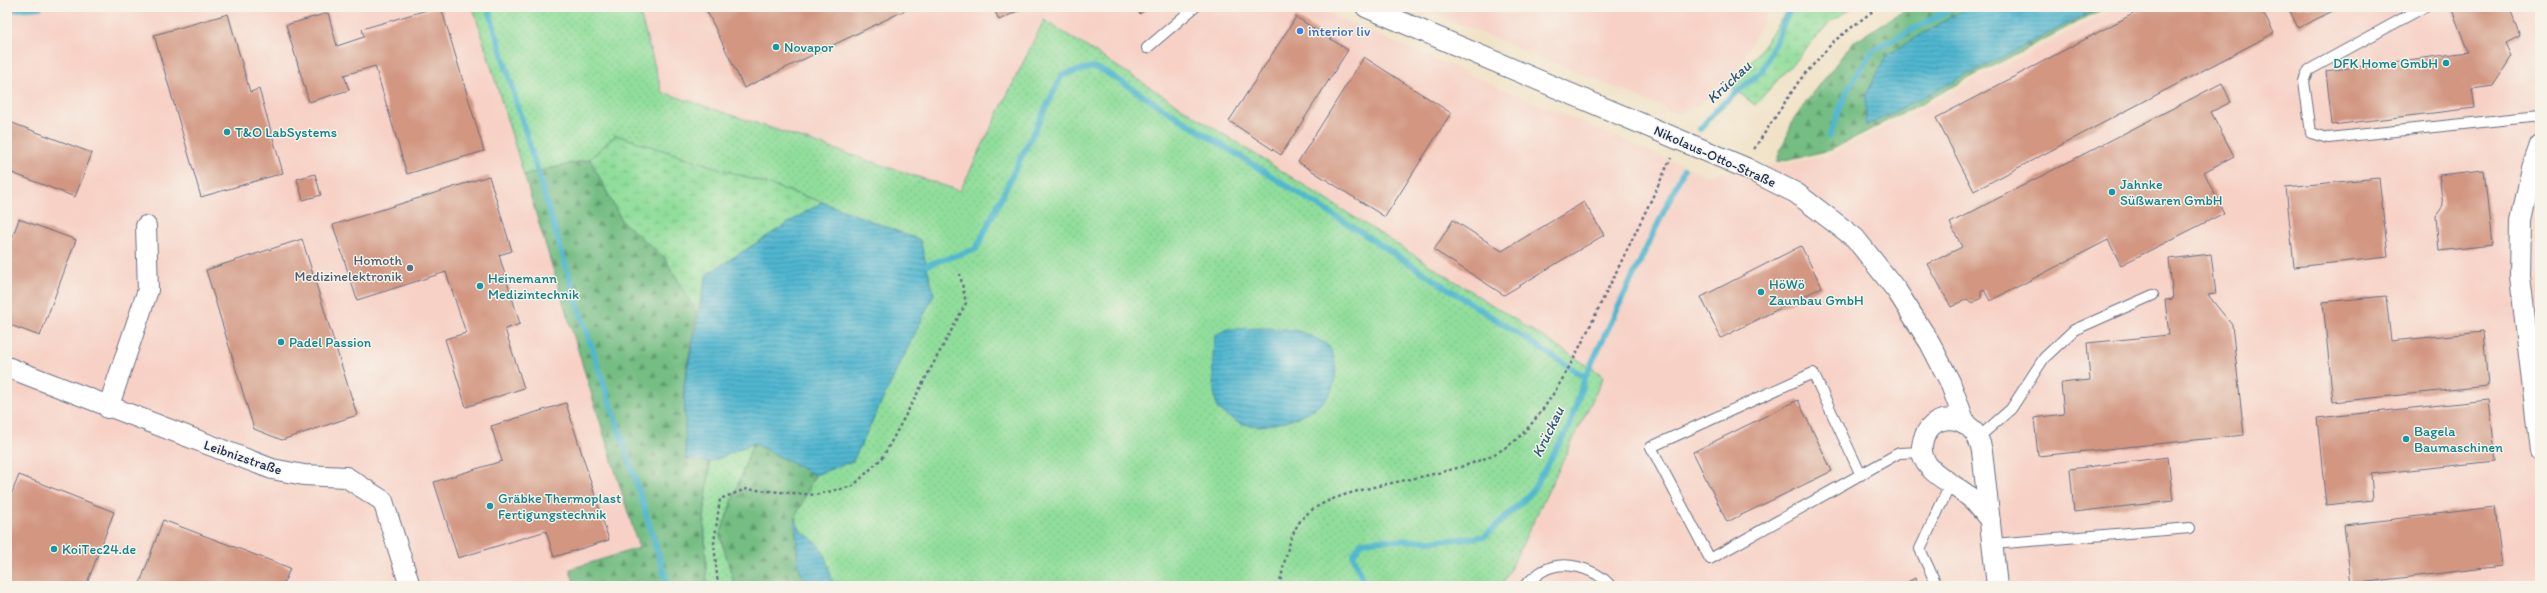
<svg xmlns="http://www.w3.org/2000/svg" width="2547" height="593" font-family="Itim,sans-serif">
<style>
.built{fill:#f7d1c6}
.grass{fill:url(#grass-dots);stroke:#56867c;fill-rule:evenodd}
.forest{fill:url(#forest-firs);stroke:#487670}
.wetland{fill:url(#wetland-marsh);stroke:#56867c}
.water{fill:url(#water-rules);stroke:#367397}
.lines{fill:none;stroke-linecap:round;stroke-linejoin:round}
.stream{stroke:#51b7d0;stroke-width:6}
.building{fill:#d29681}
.service-casing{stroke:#666e82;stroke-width:12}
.minor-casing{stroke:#666e82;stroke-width:22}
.path{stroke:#666e82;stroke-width:2.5;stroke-dasharray:3 3;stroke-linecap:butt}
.service{stroke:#fff;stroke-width:10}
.minor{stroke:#fff;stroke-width:20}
.shop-dot{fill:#3f7fe0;stroke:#f7f3e8;stroke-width:1.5}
.culture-dot{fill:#0f9aa8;stroke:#f7f3e8;stroke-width:1.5}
.service-dot{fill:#5c6f8a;stroke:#f7f3e8;stroke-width:1.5}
.labels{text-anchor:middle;stroke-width:3;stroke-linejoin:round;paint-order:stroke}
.shop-label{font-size:14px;fill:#366cbe;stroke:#f7f3e8;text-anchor:start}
.culture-label{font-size:14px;fill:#0d838f;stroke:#f7f3e8;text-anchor:start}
.street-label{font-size:14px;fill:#1b2f5e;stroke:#f7f3e8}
.service-label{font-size:14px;fill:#4e5e75;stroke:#f7f3e8;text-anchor:end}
.water-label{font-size:15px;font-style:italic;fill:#2b5880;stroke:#f7f3e8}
</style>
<defs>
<pattern id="grass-dots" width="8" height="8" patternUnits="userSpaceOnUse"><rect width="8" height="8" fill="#91de9b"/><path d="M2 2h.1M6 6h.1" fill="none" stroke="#7cbf88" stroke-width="1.8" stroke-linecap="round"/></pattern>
<pattern id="forest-firs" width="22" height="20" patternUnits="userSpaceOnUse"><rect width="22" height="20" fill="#74bd83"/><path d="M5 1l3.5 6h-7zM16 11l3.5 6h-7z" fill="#5e9a6e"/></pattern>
<pattern id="wetland-marsh" width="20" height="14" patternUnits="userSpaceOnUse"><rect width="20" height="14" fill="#91de9b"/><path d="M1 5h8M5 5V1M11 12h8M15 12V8" fill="none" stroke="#7cbf88"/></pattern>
<pattern id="water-rules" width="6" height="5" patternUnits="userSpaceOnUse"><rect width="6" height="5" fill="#51b7d0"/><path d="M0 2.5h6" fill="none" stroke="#4295ac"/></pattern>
</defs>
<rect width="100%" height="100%" fill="#f7f3e8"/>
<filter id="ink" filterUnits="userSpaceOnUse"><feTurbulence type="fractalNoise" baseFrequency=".025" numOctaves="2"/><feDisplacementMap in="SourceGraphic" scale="8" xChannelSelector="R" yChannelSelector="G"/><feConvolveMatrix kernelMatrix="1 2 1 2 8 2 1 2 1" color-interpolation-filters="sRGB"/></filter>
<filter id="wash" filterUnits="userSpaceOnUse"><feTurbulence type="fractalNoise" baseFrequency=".012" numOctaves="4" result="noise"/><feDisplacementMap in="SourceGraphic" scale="16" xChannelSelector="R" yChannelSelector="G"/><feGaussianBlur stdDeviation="0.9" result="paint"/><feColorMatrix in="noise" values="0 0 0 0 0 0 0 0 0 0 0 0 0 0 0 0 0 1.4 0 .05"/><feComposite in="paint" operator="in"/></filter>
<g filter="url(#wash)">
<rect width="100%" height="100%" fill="#f0e2c6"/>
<path class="built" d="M 7,7 L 473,7 L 639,548 L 570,569 L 575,586 L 7,586 Z
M 638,7 L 1324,7 L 1337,18 L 1705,175 L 1826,157 L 2117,7 L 2540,7 L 2540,586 L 1502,586 L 1604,375 L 1044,20 L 960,191 L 662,92 Z
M 1418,7 L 1770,7 L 1728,88 L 1679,114 Z"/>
<path class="grass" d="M 473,7 L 638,7 L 662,92 L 960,191 L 1044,20 L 1604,376 L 1502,586 L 805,586 L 795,518 L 815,475 L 845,463 L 920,240 L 822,202 L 616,135 L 590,159 L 524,175 ZM 1325,400 C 1303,414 1284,422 1258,426 Z
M 753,443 L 720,535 L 735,586 L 707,586 L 704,517 L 710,462 Z"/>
<path class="forest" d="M 1910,7 L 2106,7 L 1831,150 L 1776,162 L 1794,118 L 1853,42 Z
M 590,159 L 622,221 L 665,258 L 697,313 L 684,385 L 686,459 L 710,462 L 704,517 L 707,586 L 649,586 L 641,580 L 632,586 L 575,586 L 570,569 L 639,548 L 524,175 Z
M 753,443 L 815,475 L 795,518 L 798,564 L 805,586 L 735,586 L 720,535 Z"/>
<path class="wetland" d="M 1790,7 L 1853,7 L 1831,21 L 1755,105 L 1733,88 Z
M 616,135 L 822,202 L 707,274 L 697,313 L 665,258 L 622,221 L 590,159 Z"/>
<path class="water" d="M 1968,7 L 2100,7 L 1866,126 L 1866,95 L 1887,55 Z
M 822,202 L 920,240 L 934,294 L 853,461 L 815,475 L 753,443 L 710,462 L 686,459 L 684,385 L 707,274 Z
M 1228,329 C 1246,329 1285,326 1301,332 C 1308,335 1323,341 1328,346 C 1340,359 1337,388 1325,400 C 1308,417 1264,432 1240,423 C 1232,421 1224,413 1217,408 C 1211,381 1212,362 1215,335 Z
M 795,518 L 801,532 C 826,544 826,562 834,586 L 805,586 L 798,564 Z"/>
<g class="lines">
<path class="stream" d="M 488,7 L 577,303 L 635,478 L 668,586
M 7,10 L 40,7
M 1700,129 L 1719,107 L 1762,71 L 1791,7
M 1829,137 L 1847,91 L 1872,51 L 1955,7
M 927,265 L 976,249 L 1062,75 L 1093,67 L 1104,71 L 1354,228 L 1585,377
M 1365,586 L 1353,555 L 1362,542 L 1381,540 L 1430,541 L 1484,537 L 1531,493 L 1569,427 L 1585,377 L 1684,169"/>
</g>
<g id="blocks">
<path class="building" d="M 437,7 L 441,7 L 484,151 L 407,174 L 375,66 L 344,75 L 349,90 L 309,102 L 286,25 L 328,13 L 337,46 L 364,37 L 362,29 Z
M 705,7 L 912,7 L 744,88 Z
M 993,7 L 1026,7 L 999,20 Z
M 1134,7 L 1148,7 L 1140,14 Z
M 2146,7 L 2260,7 L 2274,33 L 1974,191 L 1936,118 Z
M 2288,7 L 2341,7 L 2298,28 Z
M 2451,7 L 2509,7 L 2520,36 L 2506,43 L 2512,56 L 2493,86 L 2472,89 L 2475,108 L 2332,125 L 2326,71 L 2468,52 Z
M 228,14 L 250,92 L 259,89 L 283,173 L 201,197 L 154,35 Z
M 1296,17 L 1348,50 L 1281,155 L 1229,121 Z
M 1364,57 L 1451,113 L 1385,217 L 1298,162 Z
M 2222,83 L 2231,102 L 2211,112 L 2234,156 L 2204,172 L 2224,213 L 2121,265 L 2108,240 L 1990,301 L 1984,290 L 1981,292 L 1981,298 L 1972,303 L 1967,299 L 1951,307 L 1928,264 L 1962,247 L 1950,223 Z
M 7,121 L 92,153 L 75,197 L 7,171 Z
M 2484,170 L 2492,245 L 2439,251 L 2436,216 L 2443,206 L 2439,175 Z
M 315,174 L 321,195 L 303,200 L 297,179 Z
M 489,176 L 512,251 L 499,255 L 520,324 L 505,329 L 524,388 L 466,407 L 445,339 L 466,333 L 446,272 L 357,300 L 333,225 Z
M 2379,178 L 2388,257 L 2294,267 L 2286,187 Z
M 1584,202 L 1604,235 L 1504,295 L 1434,250 L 1453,220 L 1502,251 Z
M 19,219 L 76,240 L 40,336 L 7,324 L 7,252 Z
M 302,239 L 357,415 L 282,440 L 254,429 L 206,270 Z
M 1801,246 L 1822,287 L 1721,338 L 1701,297 Z
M 2211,254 L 2216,294 L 2208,295 L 2232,325 L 2244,435 L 2038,456 L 2034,418 L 2064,414 L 2061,383 L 2090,380 L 2087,343 L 2169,335 L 2165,300 L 2173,299 L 2169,259 Z
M 2386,296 L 2391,341 L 2483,332 L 2488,386 L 2333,402 L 2323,302 Z
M 1798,400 L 1832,471 L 1727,522 L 1693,452 Z
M 2489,400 L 2496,461 L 2371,474 L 2373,500 L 2326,505 L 2317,418 Z
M 566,403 L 609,540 L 554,557 L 546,531 L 458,558 L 434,482 L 502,461 L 491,426 Z
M 2168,457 L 2173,501 L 2074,512 L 2070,469 Z
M 19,475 L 114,512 L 86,586 L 7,586 L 7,505 Z
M 2495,507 L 2502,566 L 2351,584 L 2344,525 Z
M 163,520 L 290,568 L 283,586 L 139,586 Z
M 1915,578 L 1919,586 L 1900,586 Z"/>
</g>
</g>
<g filter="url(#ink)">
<use href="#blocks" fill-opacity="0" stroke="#666e82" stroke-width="1"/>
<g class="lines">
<defs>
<path id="service" d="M 2424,7 L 2309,70 L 2304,81 L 2311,133 L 2328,138 L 2540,116
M 1147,48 L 1195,7
M 2527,334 L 2540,332
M 1979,437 L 2011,409 L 2044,358 L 2074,330 L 2153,295
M 1861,475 L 1813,373 L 1651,447 L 1710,559 L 1899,453 L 1922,452
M 1993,544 L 2190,528
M 1524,586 C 1530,581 1535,576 1541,572 C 1563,558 1595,568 1611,586
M 1937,586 L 1920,549 L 1951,483"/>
<path id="minor" d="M 1366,7 L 1746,168 L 1796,193 L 1855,238 L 1897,291 L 1930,343 L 1950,382 L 1965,423
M 2540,145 L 2532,168 L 2521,221 L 2520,276 L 2540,451
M 7,367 L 272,469 L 304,475 L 346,477 L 383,501 L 410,586
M 108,408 L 148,290 L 146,226
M 1990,520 C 1983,512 1976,501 1967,495 C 1951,482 1919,470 1922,446 C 1927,408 1975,411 1982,451 L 1997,586"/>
</defs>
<use href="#service" class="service-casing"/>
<use href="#minor" class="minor-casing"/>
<path class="path" d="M 1754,149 L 1799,81 L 1834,41 L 1878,7
M 718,586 L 714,543 L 720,499 L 746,489 L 815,495 L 853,486 L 883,457 L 966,303 L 960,274
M 1279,586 C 1284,566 1287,544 1297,526 C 1325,475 1468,488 1520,436 C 1555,402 1582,343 1603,299 C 1626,252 1649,205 1671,158"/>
<use href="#service" class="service"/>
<use href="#minor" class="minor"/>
</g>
</g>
<circle class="shop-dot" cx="1300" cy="31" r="4"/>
<g class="culture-dot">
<circle cx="776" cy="47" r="4"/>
<circle cx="2446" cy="63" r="4"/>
<circle cx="227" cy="132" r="4"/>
<circle cx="2112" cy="192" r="4"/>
<circle cx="480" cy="286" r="4"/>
<circle cx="1761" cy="292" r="4"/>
<circle cx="281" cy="342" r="4"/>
<circle cx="2406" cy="439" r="4"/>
<circle cx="490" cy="506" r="4"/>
<circle cx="54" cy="549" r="4"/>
</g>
<circle class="service-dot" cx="410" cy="268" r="4"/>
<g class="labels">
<g class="shop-label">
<text x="1308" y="36">interior liv</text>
</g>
<g class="culture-label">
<text x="784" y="52">Novapor</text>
<text x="2438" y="68" text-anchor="end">DFK Home GmbH</text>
<text x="235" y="137">T&amp;O LabSystems</text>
<text x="2120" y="189">Jahnke<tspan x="2120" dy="16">Süßwaren GmbH</tspan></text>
<text x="488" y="283">Heinemann<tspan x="488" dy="16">Medizintechnik</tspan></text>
<text x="1769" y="289">HöWö<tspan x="1769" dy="16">Zaunbau GmbH</tspan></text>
<text x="289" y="347">Padel Passion</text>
<text x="2414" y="436">Bagela<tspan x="2414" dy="16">Baumaschinen</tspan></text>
<text x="498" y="503">Gräbke Thermoplast<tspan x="498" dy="16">Fertigungstechnik</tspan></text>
<text x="62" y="554">KoiTec24.de</text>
</g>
<g class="street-label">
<text transform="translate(1715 156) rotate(24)" y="5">Nikolaus-Otto-Straße</text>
<text transform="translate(243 457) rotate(19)" y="5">Leibnizstraße</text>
</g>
<g class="service-label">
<text x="402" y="265">Homoth<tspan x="402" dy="16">Medizinelektronik</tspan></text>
</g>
<g class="water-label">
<text transform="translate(1729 82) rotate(-43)" y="5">Krückau</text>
<text transform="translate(1548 432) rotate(-64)" y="5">Krückau</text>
</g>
</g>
<rect width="2547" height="593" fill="none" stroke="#f7f3e8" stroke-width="24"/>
</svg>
